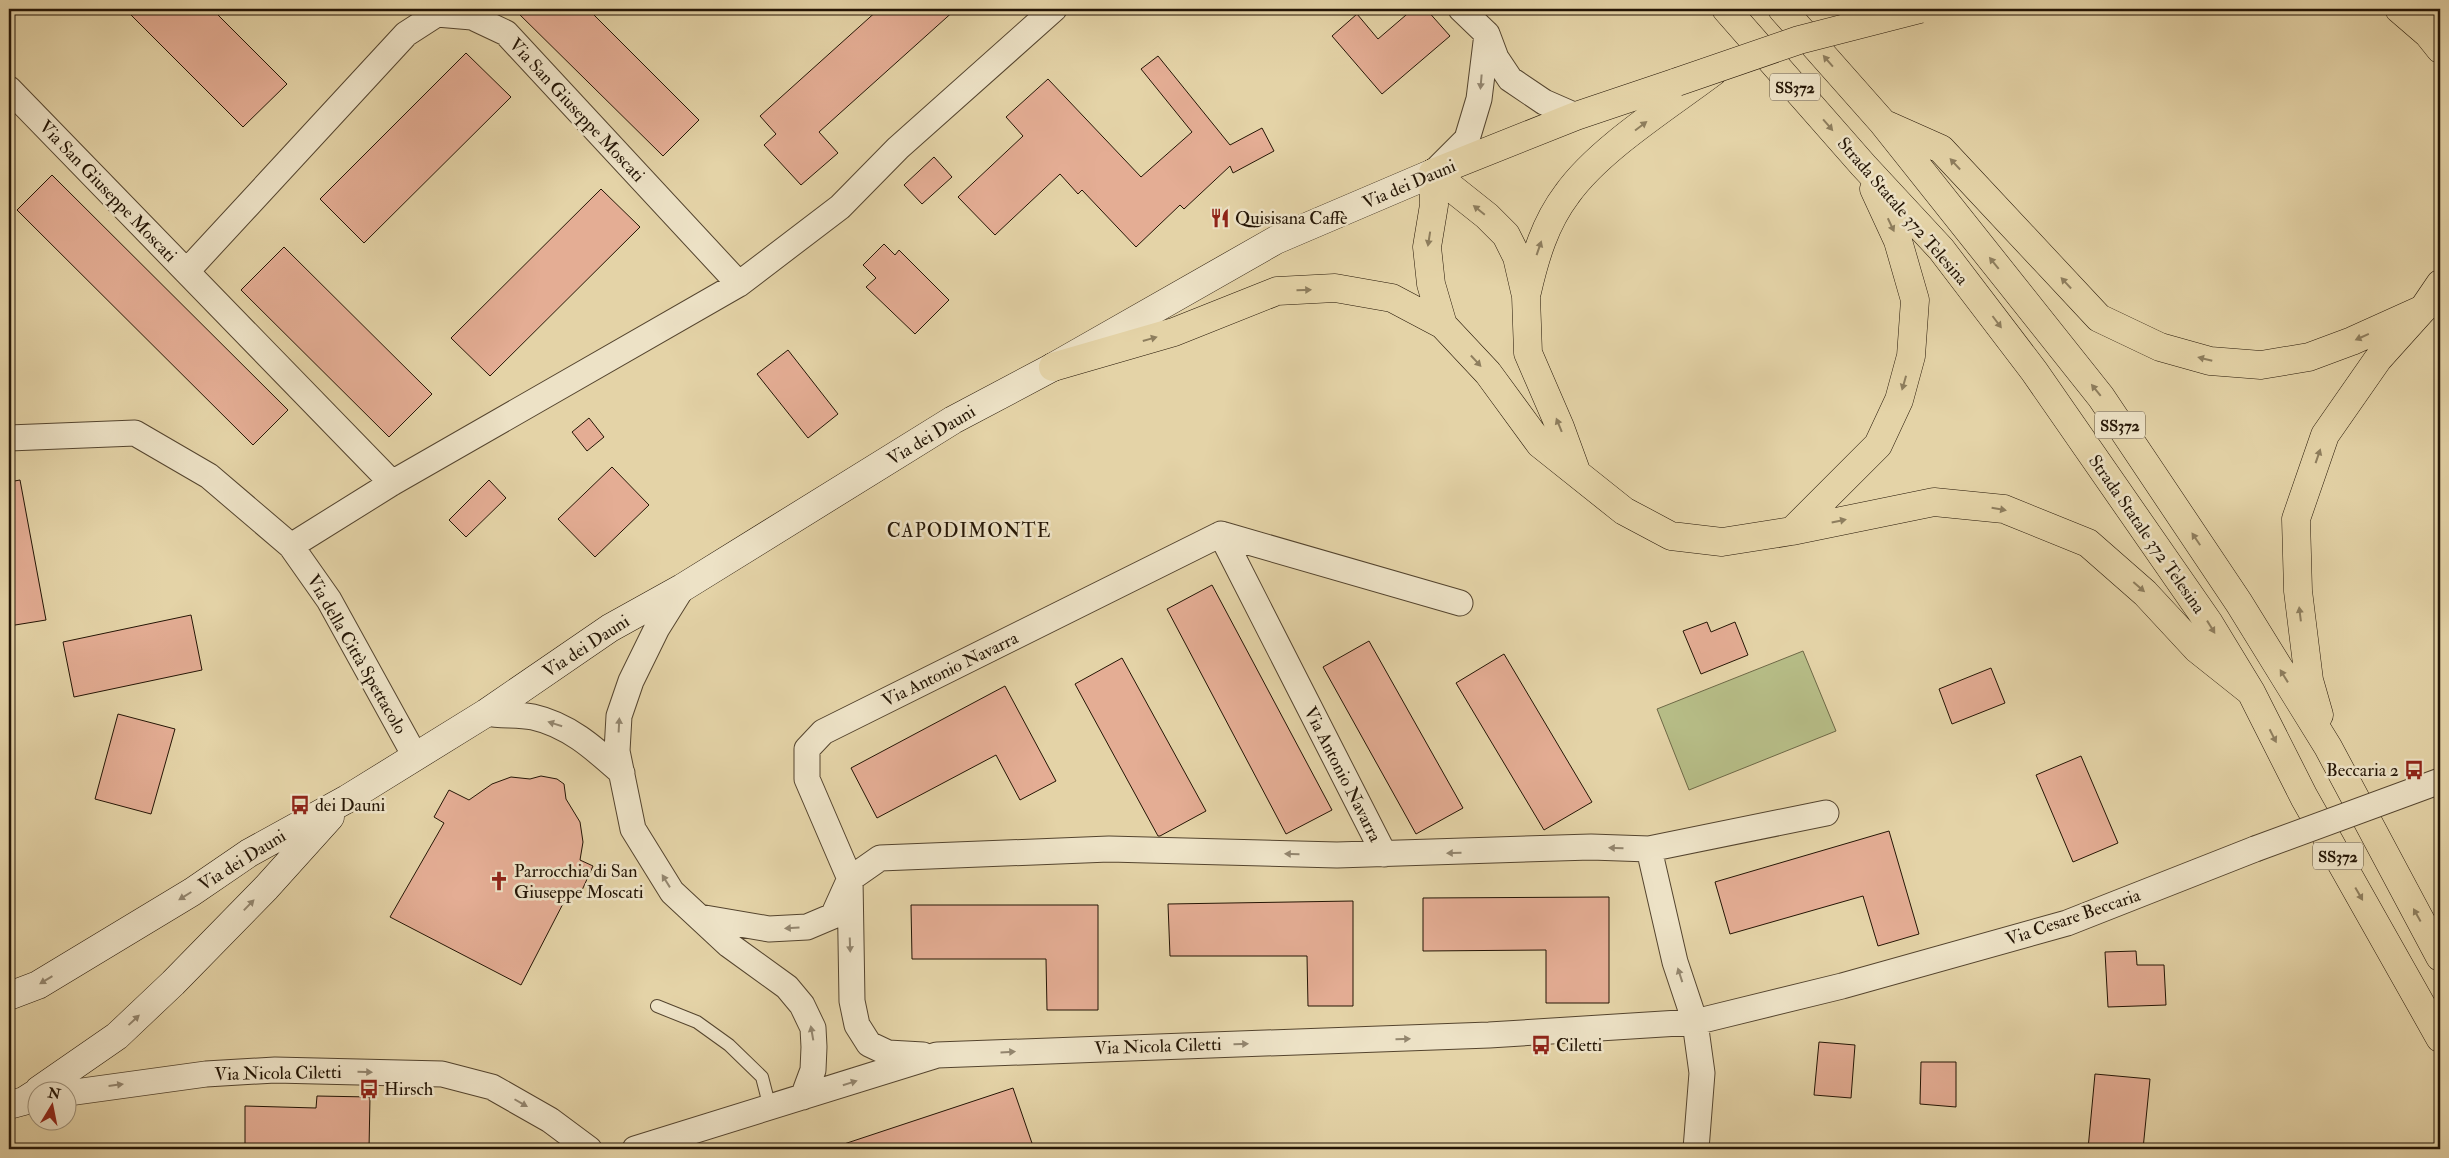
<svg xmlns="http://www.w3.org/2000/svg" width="2449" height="1158" font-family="'IM FELL Double Pica',serif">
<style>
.green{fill:#b6bc86;stroke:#6d6846}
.building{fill:#e4ad94;stroke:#241505}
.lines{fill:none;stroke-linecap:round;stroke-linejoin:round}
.lane-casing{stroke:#54442e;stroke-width:14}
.street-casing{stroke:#54442e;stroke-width:27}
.secondary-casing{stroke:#241505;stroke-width:29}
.primary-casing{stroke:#241505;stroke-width:29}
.highway-casing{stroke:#241505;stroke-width:29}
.lane{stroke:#ede2c6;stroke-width:12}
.street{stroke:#ede2c6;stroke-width:25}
.secondary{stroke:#ede2c6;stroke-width:28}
.primary{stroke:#e4d3a7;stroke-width:28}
.highway{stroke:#e4d3a7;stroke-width:28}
.street-bridge-casing{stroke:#54442e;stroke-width:27;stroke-linecap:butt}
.primary-bridge-casing{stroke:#241505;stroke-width:29;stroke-linecap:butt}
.street-bridge{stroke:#ede2c6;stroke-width:25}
.primary-bridge{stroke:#e4d3a7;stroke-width:28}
.oneway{fill:#8e7e5e}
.oneway2{fill:#93866f}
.labels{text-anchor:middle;stroke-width:5;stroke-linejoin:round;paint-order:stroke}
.shield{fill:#ede2c6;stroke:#60523f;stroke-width:1}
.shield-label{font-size:16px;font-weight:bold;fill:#241505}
.street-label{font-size:18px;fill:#241505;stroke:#ede2c6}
.poi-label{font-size:18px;fill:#241505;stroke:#ede2c6;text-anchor:start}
.neighbourhood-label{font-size:19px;letter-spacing:1px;fill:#241505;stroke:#ede2c6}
</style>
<rect width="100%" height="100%" fill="#e4d3a7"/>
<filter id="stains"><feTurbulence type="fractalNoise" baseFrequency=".004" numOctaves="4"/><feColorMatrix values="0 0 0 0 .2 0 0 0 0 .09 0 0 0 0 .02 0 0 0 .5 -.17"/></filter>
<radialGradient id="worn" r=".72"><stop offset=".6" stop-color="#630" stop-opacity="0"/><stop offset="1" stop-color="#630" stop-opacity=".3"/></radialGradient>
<path class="green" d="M 1803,651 L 1836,731 L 1689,790 L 1657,709 Z"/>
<path class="building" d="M 125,9 L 212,9 L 287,84 L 243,127 Z
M 514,9 L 588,9 L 699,120 L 663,156 Z
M 879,9 L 956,9 L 819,132 L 838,153 L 801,185 L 764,145 L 776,134 L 760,116 Z
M 1413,9 L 1426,9 L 1450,36 L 1382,94 L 1332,36 L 1357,14 L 1378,39 Z
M 466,53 L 511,97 L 364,243 L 320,199 Z
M 1158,56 L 1230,145 L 1262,128 L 1274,151 L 1233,173 L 1230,166 L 1184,209 L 1180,205 L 1136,247 L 1082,190 L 1078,194 L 1060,174 L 995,235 L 958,197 L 1023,136 L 1006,117 L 1048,79 L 1141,177 L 1192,132 L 1141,69 Z
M 934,157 L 952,177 L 922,204 L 904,185 Z
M 52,175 L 288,410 L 253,445 L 17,210 Z
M 601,189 L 640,227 L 490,376 L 451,338 Z
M 884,244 L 895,255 L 899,250 L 949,300 L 915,334 L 866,287 L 876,278 L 863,265 Z
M 284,247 L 432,394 L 389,437 L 241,290 Z
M 788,350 L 838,414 L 808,438 L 757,374 Z
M 589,418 L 604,437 L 587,451 L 572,432 Z
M 612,467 L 649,505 L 595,557 L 558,519 Z
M 20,480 L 46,620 L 9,626 L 9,482 Z
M 489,480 L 506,498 L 466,537 L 449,520 Z
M 1212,585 L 1332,810 L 1286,834 L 1167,609 Z
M 191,615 L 202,670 L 74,697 L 63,642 Z
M 1707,622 L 1711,632 L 1735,622 L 1748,655 L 1701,674 L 1683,631 Z
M 1369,641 L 1463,808 L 1416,834 L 1323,667 Z
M 1504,654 L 1592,802 L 1544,830 L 1456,683 Z
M 1122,658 L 1206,811 L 1160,836 L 1158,836 L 1075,684 Z
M 1991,668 L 2005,703 L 1952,724 L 1939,689 Z
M 1005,686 L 1056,781 L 1020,800 L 996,755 L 877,818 L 851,768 Z
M 118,714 L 175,729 L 151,814 L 95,799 Z
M 2081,756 L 2118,843 L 2073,862 L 2036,775 Z
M 541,776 L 557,779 L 564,784 L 566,799 L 580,822 L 583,842 L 580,860 L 593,866 L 578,899 L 567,896 L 521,985 L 390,917 L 444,823 L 434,817 L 449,790 L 469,800 L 492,784 L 511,777 L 530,779 Z
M 1889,831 L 1919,934 L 1878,946 L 1863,896 L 1730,934 L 1715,882 Z
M 1609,897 L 1609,1003 L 1546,1003 L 1546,950 L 1423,951 L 1423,898 Z
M 1353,901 L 1353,1006 L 1308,1006 L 1307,956 L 1170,956 L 1168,904 Z
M 911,905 L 1098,905 L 1098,1010 L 1047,1010 L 1046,959 L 912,959 Z
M 2136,951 L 2137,965 L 2164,965 L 2166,1005 L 2108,1007 L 2105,952 Z
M 1819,1042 L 1855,1045 L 1851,1098 L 1814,1095 Z
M 1921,1062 L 1956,1062 L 1956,1107 L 1920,1104 Z
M 2095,1074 L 2150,1079 L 2143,1149 L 2088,1149 Z
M 1013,1088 L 1034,1149 L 841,1149 L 841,1145 Z
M 317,1096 L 370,1097 L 369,1149 L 245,1149 L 245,1106 L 316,1108 Z"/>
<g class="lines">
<defs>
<path id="lane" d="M 657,1006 L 697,1022 L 729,1045 L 762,1077 L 770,1108"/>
<path id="street" d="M 1461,9 L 1487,34 L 1496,58 L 1510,79 L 1544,102 L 1576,116
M 9,89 L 392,483
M 1433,173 L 1467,139 L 1479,99 L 1487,34
M 187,271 L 406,34 L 437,14 L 472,17 L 506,33 L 739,284
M 9,438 L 135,433 L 209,476 L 291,546 L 329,600 L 415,756
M 1221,534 L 1384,854
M 291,546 L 392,483 L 739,284 L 840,207 L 898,148 L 1054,9
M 682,588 L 657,628 L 631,681 L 619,716 L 617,751 L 633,829 L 672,892 L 729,945 L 787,987 L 802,1005 L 813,1028 L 814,1047 L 813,1070 L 803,1097
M 486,713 C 501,716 518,714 533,717 C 569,725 595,749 622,773
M 1649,849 L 1826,813
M 850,879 L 880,858 L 1109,849 L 1337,855 L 1591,847 L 1649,849 L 1675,962 L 1695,1022 L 1702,1073 L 1696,1149
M 699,917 L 769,929 L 807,927 L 833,916 L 847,885
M 923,1055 L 888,1053 L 869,1044 L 857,1025 L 852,1001 L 850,879 L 807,779 L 807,749 L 823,732 L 1221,534 L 1460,603
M 68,1093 L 206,1074 L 275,1070 L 442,1074 L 492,1087 L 550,1120 L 589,1149
M 635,1149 L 937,1055 L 1489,1035 L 1695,1022 L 1842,986 L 2067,923 L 2255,849"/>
<path id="secondary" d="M 9,996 L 38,985 L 192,892 L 249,853 L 347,799 L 486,713 L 610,628 L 682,588 L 953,420 L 1053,367 L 1276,240 L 1433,173
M 39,1090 L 117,1036 L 173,983 L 266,888 L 330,817
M 9,1105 L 24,1101 L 38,1092"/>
<path id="primary" d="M 1433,173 L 1576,116 L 1677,82"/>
<path id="highway" d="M 1726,9 L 1863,165 L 1941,249 L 2034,371 L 2209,623 L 2251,692 L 2304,797 L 2440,1038
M 1782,9 L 1883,123 L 2101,397 L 2239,603 L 2328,747 L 2440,957
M 2399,9 L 2428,34 L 2440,49
M 2435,9 L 2440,38
M 1887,125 L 1941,149 L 2099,318 L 2160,347 L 2210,361 L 2261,365 L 2309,357 L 2352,341 L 2423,309
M 1433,173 L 1487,216 L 1506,235 L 1517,257 L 1526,296 L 1528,353 L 1560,427 L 1576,471
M 1433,173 L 1434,205 L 1427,247 L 1431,284 L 1443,325
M 1527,292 C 1535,257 1545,223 1567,194 C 1599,149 1668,106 1713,72
M 1053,367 L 1174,332 L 1277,291 L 1335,288 L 1392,298 L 1443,325 L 1488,373 L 1540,444 L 1624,511 L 1671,536 L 1722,542 L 1792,531 L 1934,502 L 2004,509 L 2088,543 L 2145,593 L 2197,649 L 2251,692
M 1792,531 L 1878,445 L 1899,400 L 1911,356 L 1915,300 L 1898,241 L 1874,189
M 2319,715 L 2309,680 L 2298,591 L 2296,519 L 2325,435 L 2378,359 L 2423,309 L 2440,284"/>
</defs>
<use href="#lane" class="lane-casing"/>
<use href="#street" class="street-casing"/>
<use href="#secondary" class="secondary-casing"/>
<use href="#primary" class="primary-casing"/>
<use href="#highway" class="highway-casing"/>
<use href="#lane" class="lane"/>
<use href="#street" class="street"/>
<use href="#secondary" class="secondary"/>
<use href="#primary" class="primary"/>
<use href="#highway" class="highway"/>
<defs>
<path id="street-bridge" d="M 2255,849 L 2440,781"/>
<path id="primary-bridge" d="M 1677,82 L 1799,40 L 1920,9"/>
</defs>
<use href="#street-bridge" class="street-bridge-casing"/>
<use href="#primary-bridge" class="primary-bridge-casing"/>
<use href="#street-bridge" class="street-bridge"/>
<use href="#primary-bridge" class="primary-bridge"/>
</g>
<defs><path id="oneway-solid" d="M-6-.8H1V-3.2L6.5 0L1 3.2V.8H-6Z" transform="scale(1.25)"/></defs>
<g class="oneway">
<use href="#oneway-solid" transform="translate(1828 61) rotate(-131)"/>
<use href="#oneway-solid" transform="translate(1828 125) rotate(49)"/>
<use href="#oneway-solid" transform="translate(1641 126) rotate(-37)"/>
<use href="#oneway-solid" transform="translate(1955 164) rotate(-133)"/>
<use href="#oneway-solid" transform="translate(1479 210) rotate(-141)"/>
<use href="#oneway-solid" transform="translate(1891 225) rotate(65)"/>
<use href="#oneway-solid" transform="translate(1429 239) rotate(99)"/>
<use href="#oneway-solid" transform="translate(1539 248) rotate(-71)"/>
<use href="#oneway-solid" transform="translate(1994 263) rotate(-129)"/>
<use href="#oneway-solid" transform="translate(2066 283) rotate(-133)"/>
<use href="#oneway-solid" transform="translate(1304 290) rotate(-2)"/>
<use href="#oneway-solid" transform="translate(1997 322) rotate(53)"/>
<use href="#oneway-solid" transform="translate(2362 337) rotate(156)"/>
<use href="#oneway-solid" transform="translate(1150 339) rotate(-16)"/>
<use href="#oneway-solid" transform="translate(2205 359) rotate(-166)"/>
<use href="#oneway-solid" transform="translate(1476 361) rotate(47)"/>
<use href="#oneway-solid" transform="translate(1904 383) rotate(106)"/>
<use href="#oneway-solid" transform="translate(2096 390) rotate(-129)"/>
<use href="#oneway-solid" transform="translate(1559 425) rotate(-112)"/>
<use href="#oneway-solid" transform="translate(2318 456) rotate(-71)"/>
<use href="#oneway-solid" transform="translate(1999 509) rotate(10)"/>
<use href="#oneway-solid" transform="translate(1839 521) rotate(-12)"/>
<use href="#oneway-solid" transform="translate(2196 539) rotate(-124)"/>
<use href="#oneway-solid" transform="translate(2139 587) rotate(41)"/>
<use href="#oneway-solid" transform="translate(2300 614) rotate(-97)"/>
<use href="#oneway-solid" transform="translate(2211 627) rotate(58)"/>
<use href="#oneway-solid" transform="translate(2284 676) rotate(-122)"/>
<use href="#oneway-solid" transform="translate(2273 736) rotate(63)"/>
<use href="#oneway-solid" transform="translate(2359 894) rotate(60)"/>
<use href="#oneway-solid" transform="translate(2417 915) rotate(-119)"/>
</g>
<g class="oneway2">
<use href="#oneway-solid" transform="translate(1481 82) rotate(95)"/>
<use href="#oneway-solid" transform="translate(555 724) rotate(-163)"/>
<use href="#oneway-solid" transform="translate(619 725) rotate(-87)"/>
<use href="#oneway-solid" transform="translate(1616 848) rotate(-178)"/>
<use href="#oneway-solid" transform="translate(1454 853) rotate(179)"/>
<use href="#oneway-solid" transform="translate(1292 854) rotate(-179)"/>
<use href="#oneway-solid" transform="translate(666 881) rotate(-122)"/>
<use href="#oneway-solid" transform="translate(185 896) rotate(148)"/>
<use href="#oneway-solid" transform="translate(249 905) rotate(-46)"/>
<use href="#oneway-solid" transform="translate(792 928) rotate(177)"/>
<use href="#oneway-solid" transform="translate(850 945) rotate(88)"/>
<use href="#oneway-solid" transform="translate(1680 975) rotate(-108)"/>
<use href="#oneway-solid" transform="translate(46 980) rotate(149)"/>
<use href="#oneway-solid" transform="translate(134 1020) rotate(-43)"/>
<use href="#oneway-solid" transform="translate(812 1033) rotate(-100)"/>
<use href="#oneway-solid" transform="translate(1403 1039) rotate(-2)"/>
<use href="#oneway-solid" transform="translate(1241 1044) rotate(-2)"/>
<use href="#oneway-solid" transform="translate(1008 1052) rotate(-3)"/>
<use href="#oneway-solid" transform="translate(365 1072) rotate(1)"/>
<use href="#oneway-solid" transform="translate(850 1083) rotate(-17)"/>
<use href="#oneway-solid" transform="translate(116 1085) rotate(-7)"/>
<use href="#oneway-solid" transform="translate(521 1103) rotate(30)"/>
</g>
<defs>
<symbol id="restaurant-bare" viewBox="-9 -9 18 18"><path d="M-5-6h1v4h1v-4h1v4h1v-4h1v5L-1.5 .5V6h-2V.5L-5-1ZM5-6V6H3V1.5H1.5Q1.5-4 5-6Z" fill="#8f2418" stroke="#ede2c6" stroke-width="2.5" paint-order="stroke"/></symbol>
<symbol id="bus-bare" viewBox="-9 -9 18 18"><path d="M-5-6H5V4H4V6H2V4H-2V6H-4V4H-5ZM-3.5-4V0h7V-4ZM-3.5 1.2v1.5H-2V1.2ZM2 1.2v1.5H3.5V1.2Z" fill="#8f2418" stroke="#ede2c6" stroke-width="2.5" paint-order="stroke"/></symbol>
<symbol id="church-bare" viewBox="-9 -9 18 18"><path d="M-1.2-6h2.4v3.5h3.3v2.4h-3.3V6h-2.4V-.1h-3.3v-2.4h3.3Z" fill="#8f2418" stroke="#ede2c6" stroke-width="2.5" paint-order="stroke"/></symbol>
</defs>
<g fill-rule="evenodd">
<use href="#restaurant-bare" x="1206" y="204" width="28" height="28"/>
<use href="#bus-bare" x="2400" y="756" width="28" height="28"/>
<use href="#bus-bare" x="286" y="791" width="28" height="28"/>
<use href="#church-bare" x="485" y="867" width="28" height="28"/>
<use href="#bus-bare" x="1527" y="1031" width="28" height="28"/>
<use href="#bus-bare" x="355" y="1075" width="28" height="28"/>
</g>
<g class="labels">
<g class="shield">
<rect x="1770" y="73.5" width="50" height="27" rx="4"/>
<rect x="2095" y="411.5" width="50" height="27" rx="4"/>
<rect x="2313" y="842.5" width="50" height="27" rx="4"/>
</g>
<g class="shield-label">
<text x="1795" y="93">SS372</text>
<text x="2120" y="431">SS372</text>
<text x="2338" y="862">SS372</text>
</g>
<g class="street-label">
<text transform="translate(577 110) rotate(47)" y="6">Via San Giuseppe Moscati</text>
<text transform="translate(1409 184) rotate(-23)" y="6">Via dei Dauni</text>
<text transform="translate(108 191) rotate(46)" y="6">Via San Giuseppe Moscati</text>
<text transform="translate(1903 211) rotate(49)" y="6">Strada Statale 372 Telesina</text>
<text transform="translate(931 435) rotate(-31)" y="6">Via dei Dauni</text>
<text transform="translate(2147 534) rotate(55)" y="6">Strada Statale 372 Telesina</text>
<text transform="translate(586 646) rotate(-33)" y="6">Via dei Dauni</text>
<text transform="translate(357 654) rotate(60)" y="6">Via della Città Spettacolo</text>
<text transform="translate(950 669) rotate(-26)" y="6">Via Antonio Navarra</text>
<text transform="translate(1343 774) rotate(63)" y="6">Via Antonio Navarra</text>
<text transform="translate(242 860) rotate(-32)" y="6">Via dei Dauni</text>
<text transform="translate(2073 917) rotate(-19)" y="6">Via Cesare Beccaria</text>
<text transform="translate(1158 1046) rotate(-2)" y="6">Via Nicola Ciletti</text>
<text transform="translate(278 1073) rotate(-1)" y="6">Via Nicola Ciletti</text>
</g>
<g class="poi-label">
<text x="1235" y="224">Quisisana Caffè</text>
<text x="2399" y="776" text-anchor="end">Beccaria 2</text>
<text x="315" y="811">dei Dauni</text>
<text x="514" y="877">Parrocchia di San<tspan x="514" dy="21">Giuseppe Moscati</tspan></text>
<text x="1556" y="1051">Ciletti</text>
<text x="384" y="1095">Hirsch</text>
</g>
<g class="neighbourhood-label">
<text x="969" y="537">CAPODIMONTE</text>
</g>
</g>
<rect width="2449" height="1158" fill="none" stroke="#e4d3a7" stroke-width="30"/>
<rect x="10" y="10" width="2429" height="1138" fill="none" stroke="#241505" stroke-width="2.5"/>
<rect x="15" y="15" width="2419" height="1128" fill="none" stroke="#241505"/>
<g transform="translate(52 1106) rotate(10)"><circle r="24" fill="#ede2c6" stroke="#9d9079"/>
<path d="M0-4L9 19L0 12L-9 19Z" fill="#8f2418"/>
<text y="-8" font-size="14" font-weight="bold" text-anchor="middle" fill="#241505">N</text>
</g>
<rect width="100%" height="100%" filter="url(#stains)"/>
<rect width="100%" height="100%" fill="url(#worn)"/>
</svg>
